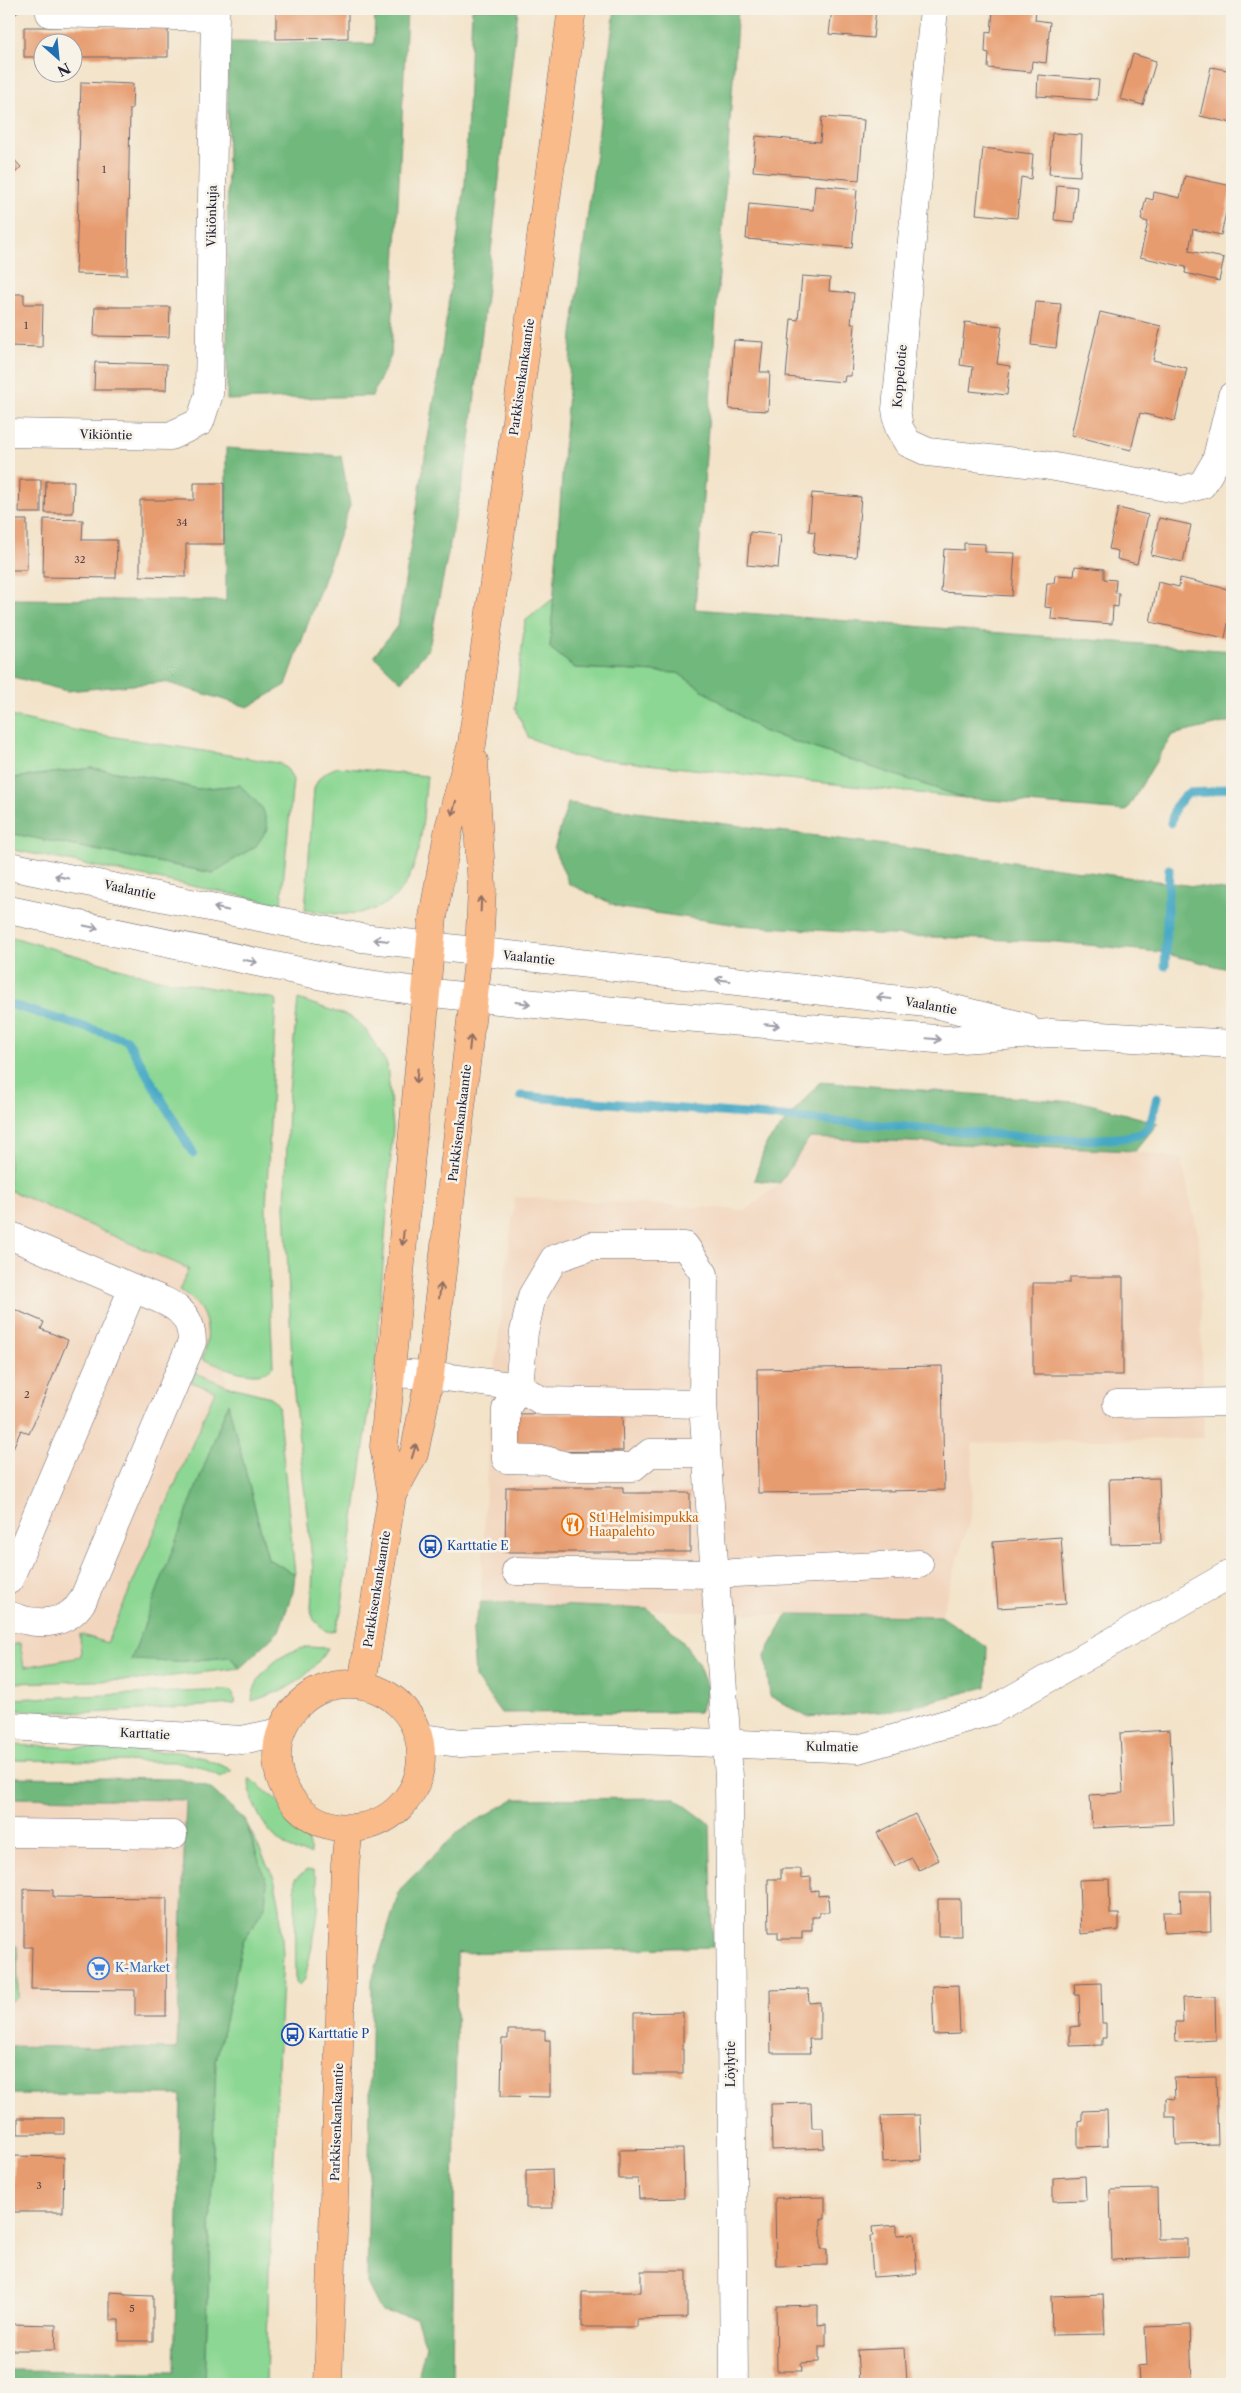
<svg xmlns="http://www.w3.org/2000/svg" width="1241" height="2393" font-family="'Libre Caslon Text',serif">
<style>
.built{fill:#f2d5bd}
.green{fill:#8cd793;stroke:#577c67}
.forest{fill:#71b87d;stroke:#4a6d5c}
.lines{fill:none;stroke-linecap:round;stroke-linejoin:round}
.stream{stroke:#45a8c5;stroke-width:9}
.building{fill:#e79c6f}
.minor-casing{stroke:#6b666d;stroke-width:29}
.major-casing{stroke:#6b666d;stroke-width:29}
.minor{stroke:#fff;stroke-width:28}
.major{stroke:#fabb8b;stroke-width:28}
.oneway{stroke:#8e6e63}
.oneway2{stroke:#9c9ca7}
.labels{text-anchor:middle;stroke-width:5;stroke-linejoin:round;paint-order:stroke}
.number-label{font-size:10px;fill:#534048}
.street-label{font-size:12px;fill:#22223b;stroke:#f7f3e8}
.food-label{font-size:12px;fill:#c56008;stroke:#f7f3e8;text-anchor:start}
.transit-label{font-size:12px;fill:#164399;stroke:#f7f3e8;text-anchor:start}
.shop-label{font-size:12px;fill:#366cbe;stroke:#f7f3e8;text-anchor:start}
</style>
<rect width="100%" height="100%" fill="#f7f3e8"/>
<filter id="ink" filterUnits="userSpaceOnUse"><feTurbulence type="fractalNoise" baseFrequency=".02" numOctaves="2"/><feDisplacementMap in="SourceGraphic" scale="10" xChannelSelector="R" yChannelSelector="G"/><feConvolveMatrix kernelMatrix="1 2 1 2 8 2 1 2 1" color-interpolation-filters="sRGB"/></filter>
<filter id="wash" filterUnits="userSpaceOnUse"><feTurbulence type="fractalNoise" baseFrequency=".0096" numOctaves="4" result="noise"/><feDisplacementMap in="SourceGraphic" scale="20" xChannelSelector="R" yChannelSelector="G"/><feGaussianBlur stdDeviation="1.12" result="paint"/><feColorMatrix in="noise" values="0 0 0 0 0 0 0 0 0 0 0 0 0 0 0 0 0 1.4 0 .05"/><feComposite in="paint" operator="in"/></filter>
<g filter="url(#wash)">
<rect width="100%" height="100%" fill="#f3e3c9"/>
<path class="built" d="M 808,1138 L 1135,1151 L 1181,1159 L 1199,1238 L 1204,1438 L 973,1443 L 971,1515 L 941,1616 L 749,1614 L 481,1602 L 489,1418 L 515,1197 L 747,1210 L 780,1183 Z
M 9,1176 L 207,1268 L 227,1386 L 228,1403 L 131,1660 L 9,1670 Z
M 9,1798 L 186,1800 L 177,2049 L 9,2046 Z"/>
<path class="green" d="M 554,598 L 550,648 L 575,668 L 678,673 L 762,731 L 965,798 L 571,756 L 528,737 L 515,708 L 525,621 Z
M 9,716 L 84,732 L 279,763 L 288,770 L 293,780 L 281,904 L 9,849 L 9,833 L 213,873 L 240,785 L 197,789 L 154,778 L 92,768 L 13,778 L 9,776 Z
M 338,767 L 427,776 C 420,834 426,911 347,914 C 334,915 319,911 305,910 L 314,789 C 319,775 325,772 338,767 Z
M 9,936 L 153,978 L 276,999 L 266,1209 L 273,1366 C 260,1385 219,1365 202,1359 C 214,1332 206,1304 179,1290 L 189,1269 L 9,1190 Z
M 298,999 L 351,1017 L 365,1029 L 387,1064 L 393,1128 L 376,1360 L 341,1612 L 335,1630 L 331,1632 L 326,1631 L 314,1620 L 311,1610 L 313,1569 L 293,1385 L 285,1206 L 288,1101 Z
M 196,1373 L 227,1386 L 271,1397 L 278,1405 L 295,1574 L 268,1559 L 228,1404 L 175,1662 L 230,1657 L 240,1668 L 140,1680 L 9,1683 L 9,1646 L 20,1643 L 24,1667 L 81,1657 L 80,1634 L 107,1643 L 215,1391 L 191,1382 Z
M 307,1647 L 328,1648 C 305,1682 291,1688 252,1701 C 254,1673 281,1652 307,1647 Z
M 229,1690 L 233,1694 L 235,1704 L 91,1713 L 9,1710 L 9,1699 Z
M 13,1745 L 178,1752 L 204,1758 L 232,1770 L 221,1777 L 198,1766 L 175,1762 L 9,1760 L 9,1747 Z
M 249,1778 C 275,1799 305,1818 311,1854 C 276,1853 249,1810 249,1778 Z
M 245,1820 L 274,1878 L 280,1907 L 283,1955 L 269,2272 L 266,2384 L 205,2384 L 216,2061 L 243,1941 L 265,1906 L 255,1848 Z
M 307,1870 L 313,1871 C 327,1897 310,1951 305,1979 L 299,1986 L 296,1984 L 295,1879 Z
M 9,1946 L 17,1946 L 18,1997 L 9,2002 Z"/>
<path class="forest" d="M 375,9 L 407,9 L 391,356 L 372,396 L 227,400 L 228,42 L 374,44 Z
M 472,9 L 518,9 L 469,449 L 429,648 L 401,682 L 374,656 L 398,625 L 440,364 L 465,184 Z
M 615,9 L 738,9 L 695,609 L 1232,651 L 1232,721 L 1172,735 L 1126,811 L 965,798 L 762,731 L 678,673 L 575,668 L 550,648 L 572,334 Z
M 226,448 L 341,456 L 350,505 L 286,685 L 248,707 L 165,682 L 67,691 L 9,676 L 9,599 L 226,601 Z
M 92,768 L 154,778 L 197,789 L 240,785 L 263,809 L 268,828 L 256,846 L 213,873 L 9,833 L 9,776 L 13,778 Z
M 568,803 L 1232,891 L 1232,970 L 1159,952 L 1057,942 L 906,936 L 738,925 L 621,908 L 569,884 L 554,849 Z
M 820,1082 L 1086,1103 L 1158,1123 L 1135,1151 L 809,1138 L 780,1183 L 754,1180 L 766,1144 Z
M 228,1403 L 268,1559 L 295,1574 L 293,1592 L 279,1631 L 240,1668 L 230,1657 L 175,1662 L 131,1660 Z
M 481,1602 L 648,1609 L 679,1637 L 698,1663 L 708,1691 L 699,1712 L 501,1713 L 475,1677 L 472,1632 Z
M 788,1614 L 941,1616 L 987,1647 L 986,1687 L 893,1711 L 807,1717 L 770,1696 L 765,1655 Z
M 9,1777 L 180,1779 L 210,1788 L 245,1820 L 267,1884 L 265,1906 L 243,1941 L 216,2061 L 205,2384 L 9,2384 L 9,2370 L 174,2372 L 181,2095 L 9,2094 L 9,2046 L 177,2049 L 186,1800 L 9,1798 Z
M 675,1798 L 710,1824 L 713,1947 L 457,1953 L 452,2384 L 416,2384 L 426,2346 L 416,2318 L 381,2311 L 367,2283 L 372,1980 L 400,1889 L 459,1831 L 514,1799 Z"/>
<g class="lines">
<path class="stream" d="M 1171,823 L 1175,807 L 1188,793 L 1210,792 L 1232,786
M 1165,966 L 1169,869
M 9,1004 L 127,1040 L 193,1153
M 521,1096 L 1053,1139 C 1072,1139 1129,1142 1143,1132 C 1153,1126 1154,1108 1157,1097"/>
</g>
<g id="blocks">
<path class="building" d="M 9,9 L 20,10 L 9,21 Z
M 276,9 L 348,9 L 348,38 L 276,39 Z
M 764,9 L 786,9 L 785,16 L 763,13 Z
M 832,9 L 876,9 L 873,38 L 829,34 Z
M 993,9 L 1036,9 L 1035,20 L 1050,22 L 1046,63 L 1032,61 L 1031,72 L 988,68 L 989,53 L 985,52 L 986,32 L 991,33 Z
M 24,27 L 168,27 L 168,57 L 72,57 L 72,42 L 42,42 L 42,57 L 24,57 Z
M 1133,54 L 1156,61 L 1143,105 L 1120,99 Z
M 1211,67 L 1232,71 L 1232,123 L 1200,116 Z
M 1038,75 L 1099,80 L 1097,100 L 1037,96 Z
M 81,82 L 133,84 L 132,109 L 130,109 L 127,275 L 76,274 Z
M 822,117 L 864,120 L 859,180 L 753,171 L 756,136 L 820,142 Z
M 1052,133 L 1082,135 L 1080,176 L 1049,174 Z
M 983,148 L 1033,154 L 1031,179 L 1021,177 L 1017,218 L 976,214 Z
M 9,154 L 21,167 L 10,178 L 9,176 Z
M 1185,176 L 1232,186 L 1221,235 L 1193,229 L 1189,251 L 1224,258 L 1219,281 L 1185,273 L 1186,267 L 1140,257 L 1148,222 L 1141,220 L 1146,198 L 1153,200 L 1154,192 L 1180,198 Z
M 815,185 L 857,189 L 852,248 L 746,239 L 749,204 L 813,210 Z
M 1057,185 L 1077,187 L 1074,222 L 1054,220 Z
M 802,276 L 830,278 L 829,291 L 854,293 L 851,324 L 855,324 L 851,376 L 845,376 L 844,382 L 786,377 L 791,319 L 798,320 Z
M 9,294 L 24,294 L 24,304 L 43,304 L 42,347 L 9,346 Z
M 1036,302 L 1061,304 L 1056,348 L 1031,345 Z
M 95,307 L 170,307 L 169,337 L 94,336 Z
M 1100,312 L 1161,326 L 1153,360 L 1187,368 L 1175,421 L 1140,413 L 1131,450 L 1071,435 Z
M 965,322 L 1002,326 L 997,364 L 1010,366 L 1007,395 L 970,391 L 973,367 L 960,365 Z
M 734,340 L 763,342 L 760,372 L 770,372 L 768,411 L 729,409 Z
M 95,362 L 167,364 L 166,390 L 94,390 Z
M 20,480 L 41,480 L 41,513 L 19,513 Z
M 46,481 L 74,481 L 73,513 L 45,513 Z
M 194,483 L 224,483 L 224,544 L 186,544 L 186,577 L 140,576 L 140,500 L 194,500 Z
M 812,493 L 861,497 L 856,557 L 813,553 L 815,532 L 809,531 Z
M 1118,508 L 1148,515 L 1137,564 L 1117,559 L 1118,551 L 1109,549 Z
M 9,513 L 12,514 L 12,520 L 27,520 L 27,570 L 9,570 Z
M 1159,518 L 1191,525 L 1183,562 L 1151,555 Z
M 44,519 L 83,520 L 82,540 L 117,540 L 116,578 L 43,577 Z
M 750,532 L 781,535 L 778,568 L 747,565 Z
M 964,543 L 985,544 L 985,552 L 1015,553 L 1012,596 L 941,592 L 944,549 L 964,550 Z
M 1075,566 L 1104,569 L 1104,579 L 1116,580 L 1115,593 L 1119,593 L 1118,607 L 1113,606 L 1112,624 L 1051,619 L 1052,608 L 1045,607 L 1047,583 L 1054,583 L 1055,575 L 1074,576 Z
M 1180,578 L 1232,590 L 1232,605 L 1225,638 L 1150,622 L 1158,582 L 1179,587 Z
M 1070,1277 L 1123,1277 L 1123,1375 L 1033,1375 L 1033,1283 L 1070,1283 Z
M 9,1307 L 44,1322 L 41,1329 L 68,1340 L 29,1434 L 21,1430 L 9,1457 Z
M 942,1366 L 944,1490 L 758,1493 L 757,1369 Z
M 622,1413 L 623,1451 L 515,1452 L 514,1414 Z
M 1159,1478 L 1161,1543 L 1111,1544 L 1109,1479 Z
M 506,1487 L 623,1487 L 623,1493 L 690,1493 L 690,1552 L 505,1552 Z
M 1061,1537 L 1066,1604 L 998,1608 L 993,1542 Z
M 1170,1730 L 1174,1824 L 1092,1828 L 1090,1795 L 1123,1793 L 1120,1733 Z
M 915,1814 L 939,1860 L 919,1870 L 912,1858 L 895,1866 L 877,1833 Z
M 781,1869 L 801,1869 L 801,1878 L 811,1877 L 811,1891 L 818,1890 L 818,1896 L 828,1895 L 829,1912 L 819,1912 L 819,1917 L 812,1917 L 812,1931 L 802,1931 L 802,1939 L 778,1939 L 778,1932 L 769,1932 L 768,1879 L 781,1879 Z
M 1109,1879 L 1110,1914 L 1119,1914 L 1119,1930 L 1081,1934 L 1079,1880 Z
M 24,1889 L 53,1890 L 53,1897 L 167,1898 L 166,2016 L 135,2016 L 135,1990 L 31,1989 L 32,1947 L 24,1947 Z
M 1180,1891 L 1210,1891 L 1211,1931 L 1164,1933 L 1163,1912 L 1181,1912 Z
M 938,1899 L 960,1899 L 961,1936 L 938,1936 Z
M 1101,1983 L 1102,2023 L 1106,2023 L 1106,2038 L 1102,2038 L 1102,2045 L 1070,2046 L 1070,2027 L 1080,2026 L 1079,1995 L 1075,1995 L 1074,1984 Z
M 958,1985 L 960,2034 L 934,2035 L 932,1986 Z
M 808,1989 L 809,2003 L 820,2002 L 820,2039 L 809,2039 L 810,2053 L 771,2053 L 770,1990 Z
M 1215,1997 L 1216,2040 L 1176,2042 L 1175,2022 L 1183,2022 L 1182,1998 Z
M 683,2012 L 683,2074 L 634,2074 L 634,2013 Z
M 508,2030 L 545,2030 L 545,2040 L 550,2040 L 550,2097 L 501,2096 L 502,2039 L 508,2039 Z
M 1216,2077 L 1218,2144 L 1176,2145 L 1175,2117 L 1166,2117 L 1166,2098 L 1175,2099 L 1174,2078 Z
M 811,2103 L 812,2128 L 823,2128 L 824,2148 L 772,2150 L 771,2104 Z
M 1107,2110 L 1108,2146 L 1078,2147 L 1078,2122 L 1082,2121 L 1082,2111 Z
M 920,2115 L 922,2160 L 883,2162 L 881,2116 Z
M 18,2118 L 64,2118 L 64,2134 L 18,2134 Z
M 683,2149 L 684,2198 L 639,2199 L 638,2179 L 619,2179 L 619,2150 Z
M 14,2156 L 64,2157 L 63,2212 L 13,2212 Z
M 552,2169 L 553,2208 L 526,2208 L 526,2170 Z
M 1085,2176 L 1086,2200 L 1053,2201 L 1053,2178 Z
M 1157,2189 L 1158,2239 L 1187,2239 L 1187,2257 L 1112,2260 L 1110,2190 Z
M 825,2197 L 825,2219 L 821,2219 L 821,2249 L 827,2249 L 827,2265 L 776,2266 L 775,2198 Z
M 897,2225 L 897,2235 L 914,2234 L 917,2274 L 873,2277 L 870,2236 L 873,2236 L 872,2227 Z
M 641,2271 L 687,2271 L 687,2318 L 637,2319 L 637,2327 L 582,2327 L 582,2292 L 641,2292 Z
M 110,2292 L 125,2293 L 125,2295 L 153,2296 L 153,2341 L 119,2341 L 119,2320 L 110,2320 Z
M 1103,2294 L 1105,2334 L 1052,2335 L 1051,2296 Z
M 818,2305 L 818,2325 L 826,2324 L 826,2346 L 819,2346 L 819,2362 L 801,2363 L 802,2371 L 777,2371 L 776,2306 Z
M 11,2324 L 56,2325 L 55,2350 L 11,2350 Z
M 1190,2325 L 1192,2384 L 1139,2384 L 1138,2366 L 1147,2365 L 1145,2327 Z
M 905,2348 L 907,2384 L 859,2384 L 857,2350 Z"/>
</g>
</g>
<g filter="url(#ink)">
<use href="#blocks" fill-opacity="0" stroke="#6b666d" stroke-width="1"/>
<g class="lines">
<defs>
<path id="minor" d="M 934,9 L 896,409 L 899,428 L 908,443 L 928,452 L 1044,465 L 1182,490 L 1202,485 L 1216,461 L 1232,396
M 50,13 L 215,17
M 9,433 L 170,436 L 200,422 L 209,394 L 215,9
M 9,866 L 362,938 L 935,1004 L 1026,1027
M 9,910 L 342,980 L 424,992 L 535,1004 L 947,1040 L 1051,1033 L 1232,1044
M 9,1235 L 133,1288
M 391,1373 L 430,1375 L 519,1387 L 542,1401 L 703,1404 L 729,1777 L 734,2384
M 703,1404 L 704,1274 L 685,1246 L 591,1246 L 554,1259 L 532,1296 L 524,1332 L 519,1387 L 506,1409 L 506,1459 L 545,1460 L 570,1467 L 633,1467 L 650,1453 L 706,1453
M 1117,1404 L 1232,1402
M 516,1571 L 714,1574 L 919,1564
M 9,1580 L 133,1288 C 162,1301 192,1305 192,1342 L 83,1600 C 67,1627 35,1626 9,1615
M 9,1726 L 242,1740 L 280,1732
M 420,1738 L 461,1743 L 542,1738 L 669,1741 L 858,1749 L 991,1711 L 1232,1573
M 9,1833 L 173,1835"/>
<path id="major" d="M 392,1495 L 384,1446 L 433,917 L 449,828 L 472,744 L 572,9
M277 1756a72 72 0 1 1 144 0a72 72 0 1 1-144 0Z
M 362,1684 L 392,1495 L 414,1454 L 430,1375 L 479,952 L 482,888 L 474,761
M 328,2384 L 345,1864 L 349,1829"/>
</defs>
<use href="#minor" class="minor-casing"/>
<use href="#major" class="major-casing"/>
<use href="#minor" class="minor"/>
<use href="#major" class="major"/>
</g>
<defs><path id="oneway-shaft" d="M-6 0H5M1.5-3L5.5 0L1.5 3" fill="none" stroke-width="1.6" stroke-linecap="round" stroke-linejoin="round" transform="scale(1.25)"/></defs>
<g class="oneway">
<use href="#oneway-shaft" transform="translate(454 808) rotate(106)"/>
<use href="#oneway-shaft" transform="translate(481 904) rotate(-87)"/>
<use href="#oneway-shaft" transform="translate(470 1043) rotate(-84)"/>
<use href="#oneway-shaft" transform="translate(417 1076) rotate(95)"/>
<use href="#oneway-shaft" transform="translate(403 1238) rotate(95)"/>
<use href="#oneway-shaft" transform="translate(440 1291) rotate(-83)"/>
<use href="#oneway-shaft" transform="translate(414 1451) rotate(-73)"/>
</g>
<g class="oneway2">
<use href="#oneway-shaft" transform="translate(62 877) rotate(-168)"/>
<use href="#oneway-shaft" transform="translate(221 909) rotate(-168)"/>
<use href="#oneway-shaft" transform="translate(91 927) rotate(12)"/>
<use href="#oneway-shaft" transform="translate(381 940) rotate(-173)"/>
<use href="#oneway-shaft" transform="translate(250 961) rotate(12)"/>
<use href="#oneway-shaft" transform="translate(723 980) rotate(-173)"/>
<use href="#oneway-shaft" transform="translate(884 998) rotate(-173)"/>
<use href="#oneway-shaft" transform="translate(523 1003) rotate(7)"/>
<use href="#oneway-shaft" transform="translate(772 1025) rotate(5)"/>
<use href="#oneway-shaft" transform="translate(934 1039) rotate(5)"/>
</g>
</g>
<defs>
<symbol id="restaurant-ring" viewBox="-11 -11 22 22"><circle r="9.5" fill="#f7f3e8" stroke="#e8710a" stroke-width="1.5"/><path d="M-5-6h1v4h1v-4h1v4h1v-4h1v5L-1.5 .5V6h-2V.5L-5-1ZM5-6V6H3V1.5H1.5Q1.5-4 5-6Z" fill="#e8710a"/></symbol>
<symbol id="bus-ring" viewBox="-11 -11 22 22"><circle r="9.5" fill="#f7f3e8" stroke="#1a4fb4" stroke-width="1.5"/><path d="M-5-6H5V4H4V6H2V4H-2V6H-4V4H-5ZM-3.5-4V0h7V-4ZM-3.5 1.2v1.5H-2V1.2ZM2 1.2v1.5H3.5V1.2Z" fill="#1a4fb4"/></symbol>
<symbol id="supermarket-ring" viewBox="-11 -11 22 22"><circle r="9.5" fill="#f7f3e8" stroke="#3f7fe0" stroke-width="1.5"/><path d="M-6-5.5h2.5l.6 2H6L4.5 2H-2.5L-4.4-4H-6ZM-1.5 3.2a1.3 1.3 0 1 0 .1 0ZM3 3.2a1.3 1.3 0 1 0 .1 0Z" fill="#3f7fe0"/></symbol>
</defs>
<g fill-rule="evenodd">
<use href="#restaurant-ring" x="560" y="1512" width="25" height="25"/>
<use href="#bus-ring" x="418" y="1534" width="25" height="25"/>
<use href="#supermarket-ring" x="86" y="1956" width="25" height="25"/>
<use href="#bus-ring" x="280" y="2022" width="25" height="25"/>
</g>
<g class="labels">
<g class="number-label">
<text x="104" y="173">1</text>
<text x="26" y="329">1</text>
<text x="182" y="526">34</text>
<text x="80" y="563">32</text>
<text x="27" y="1398">2</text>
<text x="39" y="2189">3</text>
<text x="132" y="2312">5</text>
</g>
<g class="street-label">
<text transform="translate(212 216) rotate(-89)" y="4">Vikiönkuja</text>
<text transform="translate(900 376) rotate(-85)" y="4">Koppelotie</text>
<text transform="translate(522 377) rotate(-82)" y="4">Parkkisenkankaantie</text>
<text transform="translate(106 435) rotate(1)" y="4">Vikiöntie</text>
<text transform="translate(130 890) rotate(12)" y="4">Vaalantie</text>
<text transform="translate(529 958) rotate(6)" y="4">Vaalantie</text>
<text transform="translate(931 1006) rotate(10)" y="4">Vaalantie</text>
<text transform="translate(460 1123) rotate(-83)" y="4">Parkkisenkankaantie</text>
<text transform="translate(377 1589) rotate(-81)" y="4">Parkkisenkankaantie</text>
<text transform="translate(145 1734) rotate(3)" y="4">Karttatie</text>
<text transform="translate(832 1747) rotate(1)" y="4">Kulmatie</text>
<text transform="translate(731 2064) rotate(-90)" y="4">Löylytie</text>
<text transform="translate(337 2122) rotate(-88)" y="4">Parkkisenkankaantie</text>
</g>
<g class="food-label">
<text x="589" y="1522">St1 Helmisimpukka<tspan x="589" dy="14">Haapalehto</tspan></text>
</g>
<g class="transit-label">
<text x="447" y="1550">Karttatie E</text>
<text x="308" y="2038">Karttatie P</text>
</g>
<g class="shop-label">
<text x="115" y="1972">K-Market</text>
</g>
</g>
<rect width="1241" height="2393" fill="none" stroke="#f7f3e8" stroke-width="30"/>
<g transform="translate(58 58) rotate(153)"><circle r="24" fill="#f7f3e8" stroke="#a29fa3"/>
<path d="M0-4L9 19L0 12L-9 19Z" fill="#1f6fb2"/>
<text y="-8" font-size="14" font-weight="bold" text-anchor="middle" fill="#22223b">N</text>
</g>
</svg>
